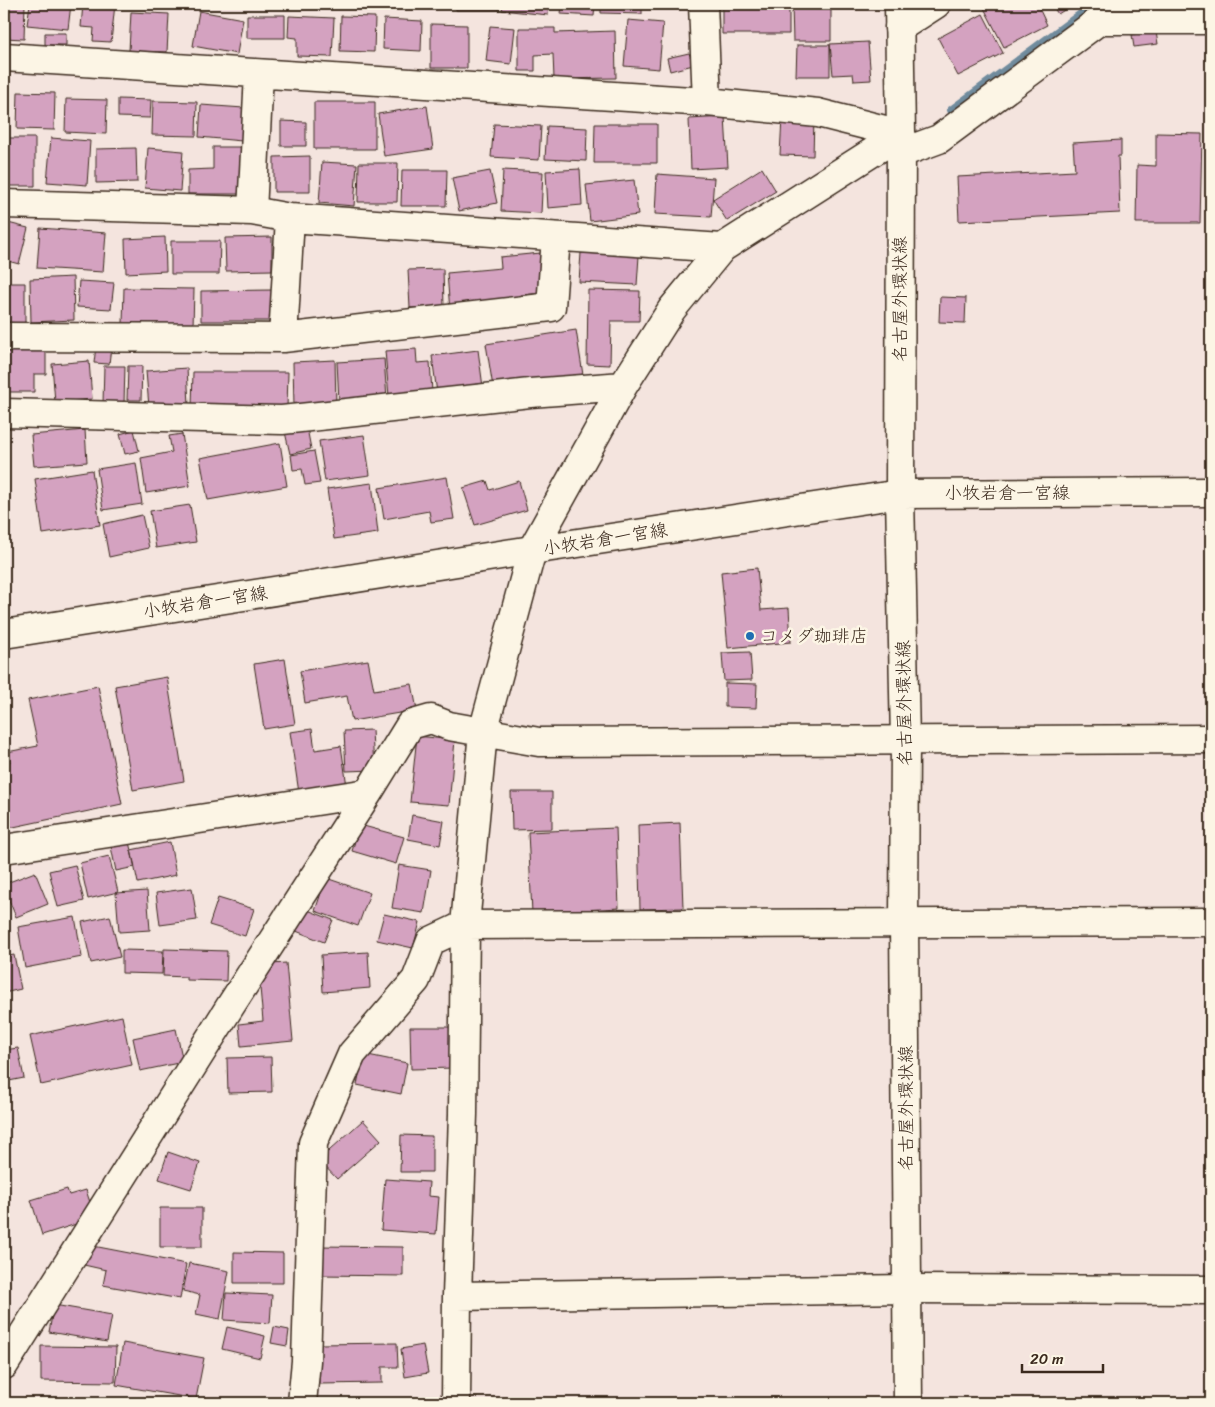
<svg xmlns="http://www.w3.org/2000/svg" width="1215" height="1407" font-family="Sriracha,'Klee One',sans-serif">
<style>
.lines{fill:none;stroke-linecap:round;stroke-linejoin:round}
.stream{stroke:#6f8b9d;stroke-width:8}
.building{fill:#d4a2c0;stroke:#3b2a1e}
.minor-casing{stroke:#3b2a1e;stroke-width:31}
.secondary-casing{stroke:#3b2a1e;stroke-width:31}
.minor{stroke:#fcf5e5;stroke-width:28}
.secondary{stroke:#fcf5e5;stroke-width:28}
.poi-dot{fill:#1f6fb2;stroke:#fcf5e5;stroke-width:2}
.labels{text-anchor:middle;stroke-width:5;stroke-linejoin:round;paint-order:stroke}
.street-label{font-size:18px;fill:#3b2a1e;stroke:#fcf5e5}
.poi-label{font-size:18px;fill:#3b2a1e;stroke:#fcf5e5;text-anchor:start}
</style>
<rect width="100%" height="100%" fill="#f4e4de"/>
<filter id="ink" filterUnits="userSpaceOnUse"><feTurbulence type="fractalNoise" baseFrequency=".02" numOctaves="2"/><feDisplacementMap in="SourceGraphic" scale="10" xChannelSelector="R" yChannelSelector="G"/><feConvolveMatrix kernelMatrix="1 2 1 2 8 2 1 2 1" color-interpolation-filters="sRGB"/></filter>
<g filter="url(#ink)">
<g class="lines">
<path class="stream" d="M 951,110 L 1094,4"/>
</g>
<path class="building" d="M 4,4 L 25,4 L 24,39 L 4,38 Z
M 30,4 L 71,4 L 68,29 L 27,25 Z
M 83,4 L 115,4 L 111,42 L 93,41 L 94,28 L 81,27 Z
M 412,4 L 451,4 L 451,7 Z
M 456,4 L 500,4 L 499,10 L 456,10 Z
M 503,4 L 549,4 L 548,15 L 502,10 Z
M 562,4 L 595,4 L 594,16 L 561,14 Z
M 601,4 L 642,4 L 642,14 L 601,13 Z
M 722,4 L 789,4 L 789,34 L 722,34 Z
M 993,4 L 1037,4 L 1047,25 L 1004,47 L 984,8 Z
M 1051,4 L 1074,4 L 1058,14 Z
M 831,5 L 831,41 L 793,41 L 792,6 Z
M 199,11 L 243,19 L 237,54 L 193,46 Z
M 131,12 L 169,14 L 167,52 L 129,51 Z
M 983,14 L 1003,53 L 958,76 L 938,38 Z
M 247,15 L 285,15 L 285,38 L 247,38 Z
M 289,16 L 334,18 L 332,57 L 297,56 L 297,38 L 288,37 Z
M 341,16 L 375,17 L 374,52 L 340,51 Z
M 384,19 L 422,21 L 421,51 L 383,49 Z
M 628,20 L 663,23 L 659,69 L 624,66 Z
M 431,24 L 467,25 L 467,68 L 431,68 Z
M 490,26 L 515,28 L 511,64 L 486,61 Z
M 519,28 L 555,28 L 555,33 L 615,31 L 616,78 L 554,79 L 553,54 L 535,55 L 535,71 L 519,71 Z
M 1156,32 L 1158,44 L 1134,47 L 1132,35 Z
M 45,33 L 66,33 L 66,45 L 45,45 Z
M 868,42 L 871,80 L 854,81 L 853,74 L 833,75 L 830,44 Z
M 797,45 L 830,45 L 830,76 L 796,76 Z
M 689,53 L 693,65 L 670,71 L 667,58 Z
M 18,92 L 55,93 L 54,130 L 17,129 Z
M 66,99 L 107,100 L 106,134 L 65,132 Z
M 118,99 L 151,100 L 150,118 L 118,117 Z
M 153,101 L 197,102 L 196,136 L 152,135 Z
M 314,102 L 375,102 L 375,149 L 314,149 Z
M 201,105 L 244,108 L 242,141 L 199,137 Z
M 427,106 L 433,149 L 384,156 L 378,114 Z
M 725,117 L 728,167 L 691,169 L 689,119 Z
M 782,118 L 814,119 L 813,156 L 780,155 Z
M 281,121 L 306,122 L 306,146 L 281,146 Z
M 494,124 L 541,126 L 539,160 L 491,157 Z
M 595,124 L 657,124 L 657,163 L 594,163 Z
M 547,126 L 587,128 L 586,161 L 545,159 Z
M 1156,133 L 1202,134 L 1200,223 L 1136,223 L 1137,165 L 1156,166 Z
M 4,138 L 35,138 L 35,186 L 4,186 Z
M 51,138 L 90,141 L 87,185 L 47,182 Z
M 1121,140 L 1121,156 L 1118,156 L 1120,213 L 959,221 L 957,177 L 1075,171 L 1073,143 Z
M 213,147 L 244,147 L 244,194 L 188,194 L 188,170 L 213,169 Z
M 136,148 L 137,182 L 96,183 L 96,149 Z
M 148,148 L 183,151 L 180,191 L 145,188 Z
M 310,156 L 310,192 L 274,192 L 274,157 Z
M 322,162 L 357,164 L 354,206 L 319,203 Z
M 359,163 L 398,163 L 397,202 L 358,202 Z
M 762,168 L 776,191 L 727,221 L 713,199 Z
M 580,169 L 582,205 L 548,208 L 546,171 Z
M 402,170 L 447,170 L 446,206 L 401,206 Z
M 503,170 L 543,172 L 541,213 L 501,211 Z
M 490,171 L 497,203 L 459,211 L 452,178 Z
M 657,174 L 714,178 L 711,217 L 655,214 Z
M 634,180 L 638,215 L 590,221 L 586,185 Z
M 4,222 L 28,228 L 19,264 L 4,260 Z
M 40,228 L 106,233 L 103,272 L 37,268 Z
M 165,237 L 166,271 L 126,273 L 125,239 Z
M 272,237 L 272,270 L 226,271 L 225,238 Z
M 171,241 L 220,241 L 219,274 L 171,274 Z
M 541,253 L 545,293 L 521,295 L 522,304 L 450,311 L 447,273 L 501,268 L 500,257 Z
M 581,253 L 639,256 L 637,285 L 579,282 Z
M 443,269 L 444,307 L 410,308 L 408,270 Z
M 73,277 L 74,320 L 31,322 L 30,279 Z
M 79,281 L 114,283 L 111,309 L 77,307 Z
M 4,283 L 25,283 L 25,323 L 4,322 Z
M 124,288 L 194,289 L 193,326 L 123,324 Z
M 272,290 L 272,321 L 201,321 L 201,291 Z
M 588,290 L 640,291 L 639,321 L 611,321 L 610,365 L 587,364 Z
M 940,297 L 966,298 L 965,323 L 939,322 Z
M 576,330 L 583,375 L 493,387 L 486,344 Z
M 96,346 L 111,347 L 109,364 L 94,363 Z
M 416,349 L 417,363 L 430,362 L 432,392 L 389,396 L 385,351 Z
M 478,350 L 483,387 L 437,393 L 432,356 Z
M 4,351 L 46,351 L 46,374 L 34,374 L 34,392 L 4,392 Z
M 384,359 L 387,399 L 339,402 L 337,362 Z
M 335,360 L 336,406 L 294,406 L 293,362 Z
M 89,361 L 92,399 L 55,402 L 52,364 Z
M 104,366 L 125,366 L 124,403 L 103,403 Z
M 128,366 L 142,366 L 141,400 L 127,400 Z
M 187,368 L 189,405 L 149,407 L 146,371 Z
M 193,372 L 288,372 L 287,408 L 192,407 Z
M 307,428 L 311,449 L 290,454 L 285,432 Z
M 85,430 L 87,462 L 34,466 L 31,435 Z
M 134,430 L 139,451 L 125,454 L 120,434 Z
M 182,434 L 190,486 L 146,493 L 141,458 L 172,452 L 169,436 Z
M 364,435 L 370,475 L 325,481 L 319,441 Z
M 280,443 L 287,486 L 208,500 L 200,458 Z
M 314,451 L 320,483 L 305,485 L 302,469 L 293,470 L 291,455 Z
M 136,463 L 142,504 L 103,510 L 97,469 Z
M 92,470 L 100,525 L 43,534 L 35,479 Z
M 447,477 L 454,519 L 431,522 L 429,511 L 384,519 L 379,488 Z
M 487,481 L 490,490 L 519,481 L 527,510 L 475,525 L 463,488 Z
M 372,483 L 378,533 L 334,539 L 327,489 Z
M 190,505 L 196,542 L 156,548 L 150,511 Z
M 142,515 L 149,548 L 109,557 L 103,524 Z
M 757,568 L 761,610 L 789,608 L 791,642 L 728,648 L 721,572 Z
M 750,652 L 752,680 L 724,681 L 722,653 Z
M 285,659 L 295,724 L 264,729 L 254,664 Z
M 368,660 L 374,690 L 412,684 L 417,710 L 352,721 L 347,696 L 305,703 L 300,671 Z
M 167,677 L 184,781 L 133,790 L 115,686 Z
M 725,683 L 757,684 L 756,708 L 725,707 Z
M 98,686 L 122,804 L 4,829 L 4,763 L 10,762 L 7,752 L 38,746 L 28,700 Z
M 312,729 L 315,750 L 341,746 L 347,786 L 299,793 L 290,732 Z
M 372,730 L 374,770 L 346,771 L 344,731 Z
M 417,736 L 455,740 L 449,805 L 410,802 Z
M 511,792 L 552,792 L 552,829 L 512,830 Z
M 412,815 L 444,821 L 440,845 L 408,839 Z
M 680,823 L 683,908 L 640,909 L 638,825 Z
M 360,825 L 404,837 L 396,864 L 352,851 Z
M 616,828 L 619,908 L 532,913 L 528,832 Z
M 128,838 L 135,867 L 116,871 L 110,842 Z
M 170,842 L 176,875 L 138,883 L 131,850 Z
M 109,856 L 118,892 L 88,899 L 80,863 Z
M 75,865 L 84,901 L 58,907 L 49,871 Z
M 399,865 L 431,870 L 424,913 L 392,908 Z
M 35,872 L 48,904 L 16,917 L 4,888 L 4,884 Z
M 326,878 L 370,893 L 358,926 L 315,911 Z
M 192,888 L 197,920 L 160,925 L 156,893 Z
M 147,891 L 150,930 L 119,932 L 116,893 Z
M 218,898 L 254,909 L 245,936 L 209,925 Z
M 305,909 L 333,920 L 324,942 L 296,931 Z
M 384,914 L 420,922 L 413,948 L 377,940 Z
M 110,916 L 120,957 L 91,963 L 82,922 Z
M 75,917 L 82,957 L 25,968 L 18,927 Z
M 164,949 L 227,951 L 226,981 L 186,980 L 186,977 L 163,976 Z
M 122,950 L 163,951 L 162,974 L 122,973 Z
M 368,952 L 370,988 L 323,992 L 321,955 Z
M 14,955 L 21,989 L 4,993 L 4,957 Z
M 286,963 L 293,1041 L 241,1046 L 239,1024 L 263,1021 L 258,965 Z
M 122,1016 L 132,1065 L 41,1085 L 30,1036 Z
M 410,1027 L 454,1027 L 454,1068 L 411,1069 Z
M 176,1029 L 183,1062 L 140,1071 L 133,1038 Z
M 18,1048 L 24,1078 L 4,1082 L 4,1050 Z
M 363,1054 L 407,1063 L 401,1094 L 357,1085 Z
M 271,1057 L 272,1092 L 228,1093 L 227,1058 Z
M 363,1120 L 381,1140 L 337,1179 L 319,1160 Z
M 401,1135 L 432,1136 L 432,1172 L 400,1172 Z
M 168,1152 L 200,1163 L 191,1189 L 159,1179 Z
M 385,1179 L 429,1182 L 428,1196 L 439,1197 L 436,1234 L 381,1230 Z
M 67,1189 L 69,1195 L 86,1190 L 95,1218 L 42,1235 L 31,1200 Z
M 160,1208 L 202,1208 L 202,1247 L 160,1247 Z
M 88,1245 L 186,1264 L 180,1299 L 103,1285 L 106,1270 L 84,1265 Z
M 320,1246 L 403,1247 L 403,1276 L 320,1275 Z
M 234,1252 L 283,1253 L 283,1283 L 234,1283 Z
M 189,1263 L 229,1271 L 220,1319 L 196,1314 L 200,1295 L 183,1291 Z
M 226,1293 L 272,1295 L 270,1323 L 224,1320 Z
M 54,1305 L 112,1315 L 107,1342 L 49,1332 Z
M 227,1327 L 265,1336 L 260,1358 L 222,1349 Z
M 274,1327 L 289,1330 L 287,1346 L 271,1343 Z
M 123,1343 L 204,1358 L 196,1399 L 116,1385 Z
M 397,1343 L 398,1367 L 382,1367 L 382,1383 L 319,1384 L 318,1344 Z
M 423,1345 L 428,1373 L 405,1377 L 401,1349 Z
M 41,1346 L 116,1347 L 115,1382 L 41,1381 Z
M 82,1398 L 113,1402 L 113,1403 L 81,1403 Z"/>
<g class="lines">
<defs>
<path id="minor" d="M 703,4 L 707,102
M 899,28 L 936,4
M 4,57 L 707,102 L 818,113 L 901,134
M 901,153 L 939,139 L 1100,20 L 1211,20
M 4,204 L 252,211 L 290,218 L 722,248
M 252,211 L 259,74
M 4,337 L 283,338 L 551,307 L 556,237
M 283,338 L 290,218
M 4,413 L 282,420 L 530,393 L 623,386
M 4,849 L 368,793
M 457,1296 L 907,1289 L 1211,1290
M 4,1365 L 231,1005 L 368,793 L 410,725 L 431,719 L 449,726 L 539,742 L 1211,739
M 302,1403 L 306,1361 L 313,1143 L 352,1054 L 416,980 L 431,941 L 465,925 L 1211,922
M 456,1403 L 457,1296 L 463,1114 L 465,925 L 483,732 L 532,550 L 623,386 L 672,309 L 722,248 L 901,134"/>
<path id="secondary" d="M 899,4 L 901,134 L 900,494 L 905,741 L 904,923 L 908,1403
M 4,634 L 532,550 L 900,494 L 1211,492"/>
</defs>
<use href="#minor" class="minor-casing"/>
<use href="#secondary" class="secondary-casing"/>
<use href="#minor" class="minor"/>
<use href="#secondary" class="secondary"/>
</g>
</g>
<circle class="poi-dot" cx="750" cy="636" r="5"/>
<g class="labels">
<g class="street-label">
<text transform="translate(900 299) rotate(-90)" y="6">名古屋外環状線</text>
<text x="1007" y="499">小牧岩倉一宮線</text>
<text transform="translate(605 539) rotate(-9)" y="6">小牧岩倉一宮線</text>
<text transform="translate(205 602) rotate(-9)" y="6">小牧岩倉一宮線</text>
<text transform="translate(904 703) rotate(-91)" y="6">名古屋外環状線</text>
<text transform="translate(906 1108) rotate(-90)" y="6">名古屋外環状線</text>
</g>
<g class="poi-label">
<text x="760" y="642">コメダ珈琲店</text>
</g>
</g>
<rect width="1215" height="1407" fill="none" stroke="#fcf5e5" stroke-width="20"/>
<rect x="10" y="10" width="1195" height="1387" fill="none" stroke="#3b2a1e" stroke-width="2" filter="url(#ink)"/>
<path d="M1022 1364v8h81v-8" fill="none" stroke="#3b2a1e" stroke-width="2.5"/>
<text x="1030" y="1364" font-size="15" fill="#3b2a1e" stroke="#fcf5e5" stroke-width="4" paint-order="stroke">20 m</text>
</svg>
